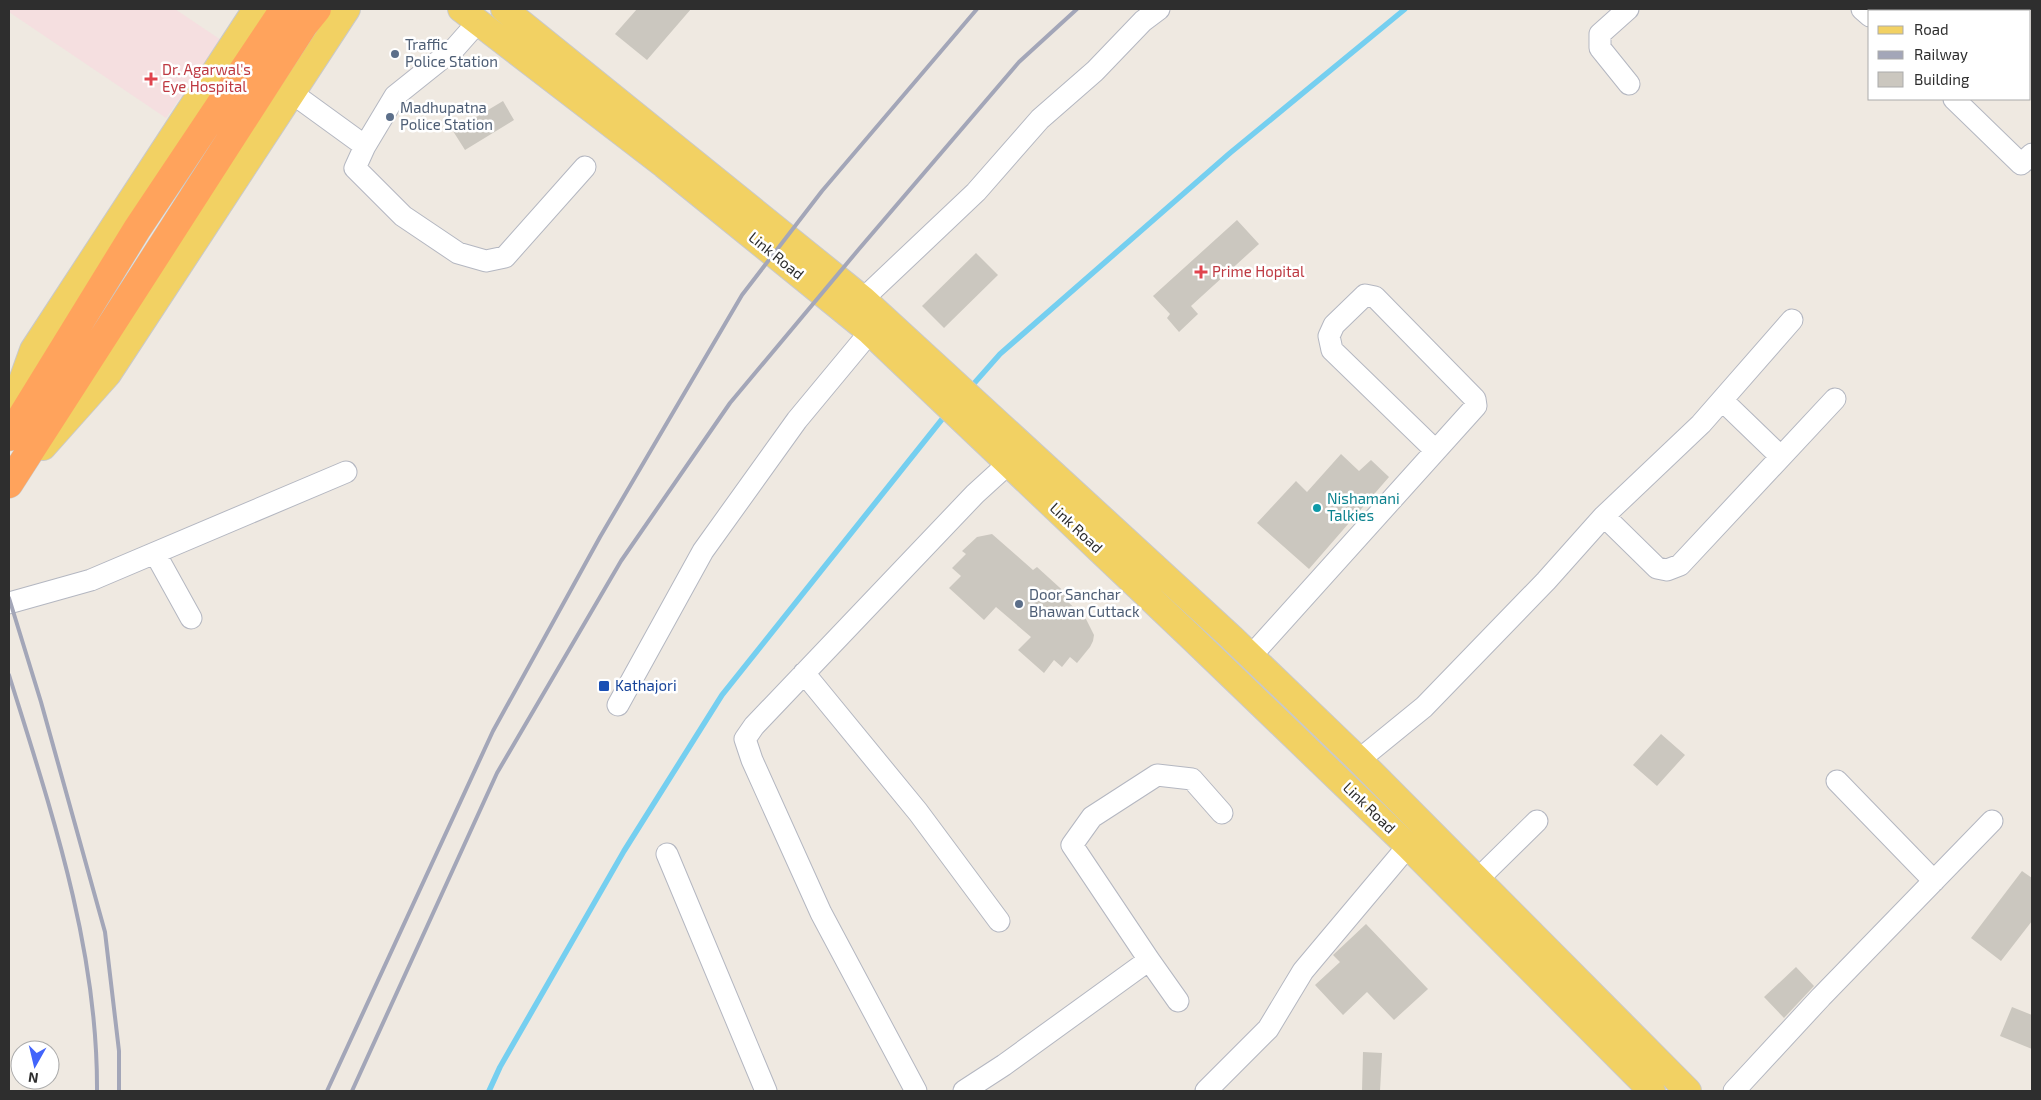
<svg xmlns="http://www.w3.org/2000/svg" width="2041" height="1100" font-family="'Exo 2',sans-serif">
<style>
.medical{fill:#f5dfe0}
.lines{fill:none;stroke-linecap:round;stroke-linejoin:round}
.stream{stroke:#75cff0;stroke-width:5.5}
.building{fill:#cbc7bf}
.minor-casing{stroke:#b4b7c1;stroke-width:23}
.major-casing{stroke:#c9c9c9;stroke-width:28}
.highway-casing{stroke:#c9c9c9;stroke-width:29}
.minor{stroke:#fff;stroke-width:21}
.major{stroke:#f2d163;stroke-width:26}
.highway{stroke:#ffa35c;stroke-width:28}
.rail{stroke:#a3a6b8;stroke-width:4}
.service-dot{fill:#5c6f8a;stroke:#fff;stroke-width:2}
.health-dot{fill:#e0444e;stroke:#fff;stroke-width:2}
.culture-dot{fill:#0f9aa8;stroke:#fff;stroke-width:2}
.transit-dot{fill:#1a4fb4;stroke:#fff;stroke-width:2}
.labels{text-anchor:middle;stroke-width:5;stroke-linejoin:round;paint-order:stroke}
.service-label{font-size:15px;fill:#4e5e75;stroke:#fff;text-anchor:start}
.health-label{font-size:15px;fill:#be3a42;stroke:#fff;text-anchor:start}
.street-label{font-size:15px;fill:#2e2e2e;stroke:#fff}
.culture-label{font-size:15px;fill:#0d838f;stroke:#fff;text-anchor:start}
.transit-label{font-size:15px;fill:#164399;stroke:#fff;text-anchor:start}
</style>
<rect width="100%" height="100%" fill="#efe9e1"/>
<path class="medical" d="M 9,9 L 175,9 L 221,40 L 166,118 L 9,12 Z"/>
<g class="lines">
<path class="stream" d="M 970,388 L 1000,354 L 1230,153 L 1405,9
M 489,1091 L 500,1067 L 624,851 L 722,695 L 947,413"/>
</g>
<path class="building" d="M 637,9 L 691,9 L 647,60 L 615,34 Z
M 503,101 L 514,120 L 465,150 L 453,131 Z
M 1237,220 L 1259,244 L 1191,306 L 1198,314 L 1179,332 L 1167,318 L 1170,314 L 1153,296 Z
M 976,253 L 998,275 L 944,328 L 922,306 Z
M 1341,454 L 1359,471 L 1371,460 L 1389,477 L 1309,569 L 1257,523 L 1296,481 L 1307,492 Z
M 992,534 L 1033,570 L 1037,567 L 1070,597 L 1067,601 L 1086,619 L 1094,635 L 1093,641 L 1090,647 L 1077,663 L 1070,657 L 1062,667 L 1054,660 L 1044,673 L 1018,650 L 1031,637 L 996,607 L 984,620 L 949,588 L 961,576 L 952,568 L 966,554 L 962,551 L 977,537 Z
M 1661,734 L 1685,755 L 1657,786 L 1633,765 Z
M 2022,871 L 2032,878 L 2032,921 L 2001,961 L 1971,938 Z
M 1366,924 L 1428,989 L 1394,1020 L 1367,992 L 1343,1015 L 1315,985 L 1340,962 L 1333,955 Z
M 1796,967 L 1814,986 L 1784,1018 L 1764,997 Z
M 2012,1007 L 2032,1015 L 2032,1049 L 2000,1036 Z
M 1363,1052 L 1382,1053 L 1380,1091 L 1362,1091 Z"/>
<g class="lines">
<defs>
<path id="minor" d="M 1628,9 L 1600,34 L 1600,48 L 1629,84
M 1862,9 L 1870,16
M 1980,11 L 1982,9
M 292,93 L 365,146 L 395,96 L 455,48 L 478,22
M 1954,99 L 2021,164 L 2032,154
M 365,146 L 355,168 L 403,216 L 458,253 L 486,261 L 505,257 L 585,167
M 863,299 L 976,192 L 1040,119 L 1095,71 L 1143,21 L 1159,9
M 1722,400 L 1781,457
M 1604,516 L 1657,568 L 1667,570 L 1680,565 L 1835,399
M 155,553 L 191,618
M 9,603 L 91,580 L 346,472
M 1251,656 L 1476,406 L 1475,399 L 1375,297 L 1365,295 L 1334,325 L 1329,336 L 1332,350 L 1435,450
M 804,673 L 918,812 L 999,921
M 618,705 L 703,551 L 797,420 L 870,332
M 1359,760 L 1424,707 L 1546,581 L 1604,516 L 1701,424 L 1792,320
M 1837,781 L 1934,881
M 667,854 L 766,1091
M 1478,879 L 1537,821
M 1149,960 L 1072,845 L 1092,817 L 1157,775 L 1192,779 L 1222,813
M 916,1091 L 821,913 L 752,760 L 745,739 L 754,726 L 975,494 L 1009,463
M 964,1091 L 1004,1065 L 1149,960 L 1178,1001
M 1206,1091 L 1268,1029 L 1303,971 L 1408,846
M 1734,1091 L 1821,997 L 1992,821"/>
<path id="major" d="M 461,9 L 664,165 L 870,332 L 1190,636 L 1408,846 L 1652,1091
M 504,9 L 863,299 L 1232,638 L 1359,760 L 1688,1091
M 9,417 L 33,350 L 256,9
M 43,447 L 108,374 L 347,9"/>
<path id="highway" d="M 9,437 L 137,229 L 284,9
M 9,484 L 304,25 L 317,9"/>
</defs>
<use href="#minor" class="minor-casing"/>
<use href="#major" class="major-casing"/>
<use href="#highway" class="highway-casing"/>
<use href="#minor" class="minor"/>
<use href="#major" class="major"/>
<use href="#highway" class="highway"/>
<path class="rail" d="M 9,598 L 41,702 L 105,932 L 119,1051 L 119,1091
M 9,675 C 51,810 98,948 97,1091
M 327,1091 L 493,731 L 600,537 L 742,295 L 822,191 L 977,9
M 352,1091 L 497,773 L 621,561 L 730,403 L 859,249 L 1019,62 L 1077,9"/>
</g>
<g class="service-dot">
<circle cx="395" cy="54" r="5"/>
<circle cx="390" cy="117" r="5"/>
<circle cx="1019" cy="604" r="5"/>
</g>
<g class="health-dot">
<path d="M148.5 71.5h5v5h5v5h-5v5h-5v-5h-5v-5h5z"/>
<path d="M1198.5 264.5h5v5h5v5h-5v5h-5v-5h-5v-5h5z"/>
</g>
<circle class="culture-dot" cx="1317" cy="508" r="5"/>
<rect class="transit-dot" x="598" y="680" width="12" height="12" rx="2.5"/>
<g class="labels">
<g class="service-label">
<text x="405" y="50">Traffic<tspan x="405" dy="17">Police Station</tspan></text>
<text x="400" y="113">Madhupatna<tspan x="400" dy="17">Police Station</tspan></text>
<text x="1029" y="600">Door Sanchar<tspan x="1029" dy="17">Bhawan Cuttack</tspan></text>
</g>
<g class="health-label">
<text x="162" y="75">Dr. Agarwal's<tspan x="162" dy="17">Eye Hospital</tspan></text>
<text x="1212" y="277">Prime Hopital</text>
</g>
<g class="street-label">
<text transform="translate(776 256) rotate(39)" y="5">Link Road</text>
<text transform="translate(1076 528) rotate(43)" y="5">Link Road</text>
<text transform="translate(1369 808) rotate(44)" y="5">Link Road</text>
</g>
<g class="culture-label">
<text x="1327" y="504">Nishamani<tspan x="1327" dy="17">Talkies</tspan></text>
</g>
<g class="transit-label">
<text x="615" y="691">Kathajori</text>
</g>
</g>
<rect width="2041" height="1100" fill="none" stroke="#2e2e2e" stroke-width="20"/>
<rect x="1868" y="10" width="162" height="90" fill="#ffffff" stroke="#ababab"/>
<rect x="1878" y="26" width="25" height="8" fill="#f2d163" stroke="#ababab"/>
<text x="1914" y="35" font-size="15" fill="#2e2e2e">Road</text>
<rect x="1878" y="51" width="25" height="8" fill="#a3a6b8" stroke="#ababab"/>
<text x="1914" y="60" font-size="15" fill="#2e2e2e">Railway</text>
<rect x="1878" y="72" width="25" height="15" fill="#cbc7bf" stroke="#ababab"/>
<text x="1914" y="85" font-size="15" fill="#2e2e2e">Building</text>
<g transform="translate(35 1065) rotate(188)"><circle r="24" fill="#ffffff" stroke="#ababab"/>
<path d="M0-4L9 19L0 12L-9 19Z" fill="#4264fb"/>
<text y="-8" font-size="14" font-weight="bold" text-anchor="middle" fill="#2e2e2e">N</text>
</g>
</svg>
